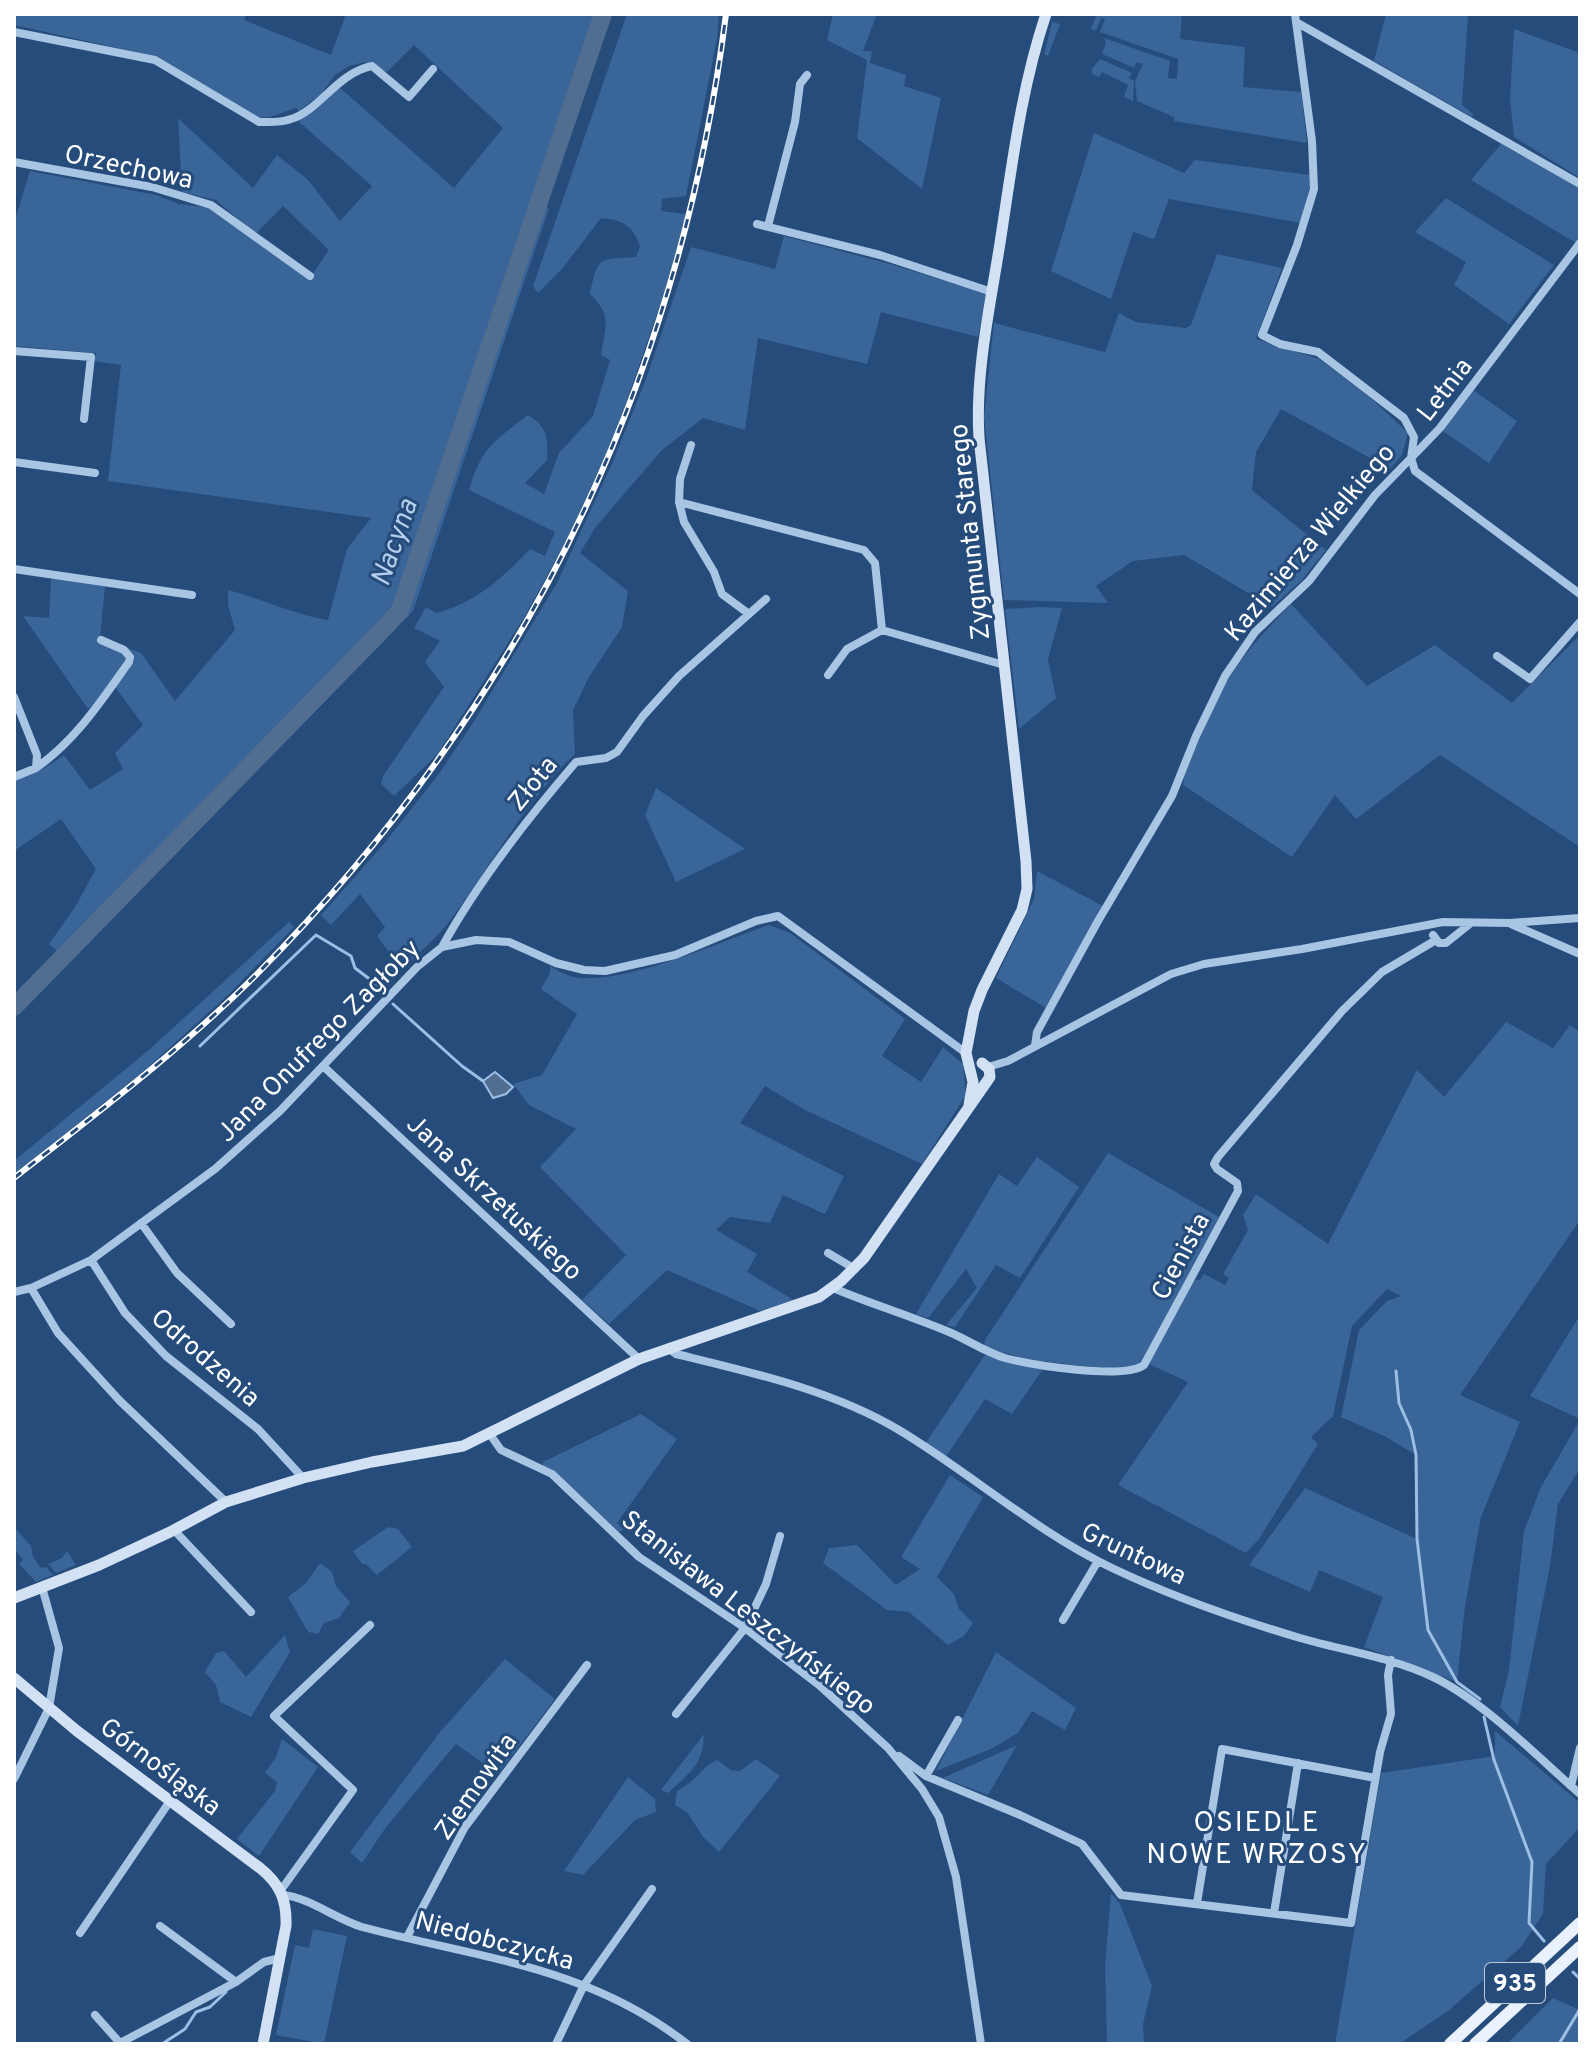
<svg xmlns="http://www.w3.org/2000/svg" width="1594" height="2058" font-family="Overpass,sans-serif">
<style>
.green{fill:#396599}
.water{fill:#516d90;stroke:#9dbfe5;stroke-width:2}
.lines{fill:none;stroke-linecap:round;stroke-linejoin:round}
.stream{stroke:#9dbfe5;stroke-width:3}
.river{stroke:#516d90;stroke-width:18}
.street{stroke:#a9c5e4;stroke-width:8}
.secondary{stroke:#d2e1f4;stroke-width:11}
.primary{stroke:#e9f1fc;stroke-width:12}
.rail-casing{stroke:#fff;stroke-width:6}
.rail{stroke:#254c7b;stroke-width:3;stroke-dasharray:9;stroke-linecap:butt}
.labels{text-anchor:middle;stroke-width:6;stroke-linejoin:round;paint-order:stroke}
.shield{fill:#254c7b;stroke:#bec9d7;stroke-width:2}
.shield-label{font-size:24px;font-weight:bold;fill:#fff}
.street-label{font-size:26px;fill:#fff;stroke:#254c7b}
.water-label{font-size:28px;font-style:italic;fill:#b4ceec;stroke:#254c7b}
.neighbourhood-label{font-size:28px;letter-spacing:2px;fill:#fff;stroke:#254c7b}
</style>
<rect width="100%" height="100%" fill="#254c7b"/>
<path class="green" d="M 14,14 L 246,14 L 244,20 L 331,55 L 346,14 L 599,14 L 398,606 L 374,634 L 58,952 L 49,944 L 75,907 L 96,869 L 61,819 L 14,851 L 14,779 L 43,769 L 64,755 L 90,790 L 123,769 L 115,753 L 143,725 L 113,684 L 88,709 L 23,616 L 49,618 L 51,578 L 105,586 L 100,637 L 141,653 L 175,701 L 235,630 L 228,605 L 228,590 C 262,599 293,614 328,620 L 347,549 L 371,518 L 108,481 L 121,365 L 94,361 L 96,353 L 14,346 L 14,223 L 30,171 L 156,195 L 179,204 L 211,208 L 309,279 L 329,250 L 283,206 L 255,234 L 216,200 L 182,192 L 178,118 L 253,188 L 277,155 L 308,180 L 340,221 L 372,186 L 298,121 L 339,87 L 454,188 L 503,128 L 414,45 L 387,72 L 365,62 L 349,66 L 335,75 L 321,94 L 299,111 L 296,108 L 270,117 L 258,118 L 158,57 L 14,25 Z
M 627,14 L 719,14 L 717,39 L 686,196 L 662,199 L 661,211 L 686,214 L 665,291 L 616,432 L 570,534 L 525,616 L 437,755 L 394,796 L 381,784 L 383,776 L 444,687 L 425,662 L 440,641 L 414,628 L 426,607 L 436,613 C 477,602 501,579 530,549 L 545,556 L 555,532 L 469,490 C 481,448 494,441 528,415 C 548,428 548,437 547,460 L 525,483 L 544,494 L 559,453 L 593,416 L 610,360 L 601,355 C 605,326 613,316 590,294 C 598,255 599,260 636,257 L 640,246 C 632,225 623,220 601,218 L 562,269 L 538,293 L 533,286 Z
M 833,14 L 877,14 L 863,51 L 872,51 L 870,63 L 906,75 L 904,86 L 941,98 L 922,189 L 857,138 L 867,60 L 827,40 Z
M 1097,14 L 1182,14 L 1180,39 L 1245,47 L 1243,87 L 1301,92 L 1307,143 L 1174,121 L 1174,117 L 1137,101 L 1135,81 L 1143,64 L 1137,62 L 1134,68 L 1102,54 L 1106,43 L 1104,38 L 1170,61 L 1168,78 L 1177,79 L 1178,59 L 1100,32 L 1105,19 L 1101,18 L 1096,30 L 1091,29 Z
M 1386,14 L 1468,14 L 1462,105 L 1473,114 L 1472,117 L 1374,61 Z
M 1052,22 L 1060,24 L 1048,56 L 1044,54 Z
M 1514,29 L 1580,53 L 1580,178 L 1514,137 L 1510,99 Z
M 1100,59 L 1132,73 L 1129,78 L 1134,81 L 1133,101 L 1124,97 L 1128,85 L 1102,72 L 1099,77 L 1092,74 L 1092,69 Z
M 1094,133 L 1184,173 L 1195,160 L 1310,175 L 1310,186 L 1300,223 L 1169,199 L 1154,239 L 1133,232 L 1111,299 L 1051,271 Z
M 1501,144 L 1580,188 L 1580,238 L 1576,243 L 1471,180 Z
M 1446,198 L 1554,265 L 1509,324 L 1454,285 L 1466,262 L 1415,232 Z
M 541,205 L 549,208 L 413,611 L 403,622 L 397,619 L 403,611 Z
M 784,236 L 890,264 L 987,294 L 978,337 L 881,312 L 867,364 L 758,338 L 745,430 L 703,418 L 661,451 L 595,528 L 580,553 L 628,591 L 622,627 L 589,677 L 573,710 L 575,754 C 524,802 491,867 449,922 C 436,939 417,954 402,970 L 377,936 L 385,927 L 360,894 L 331,925 L 321,915 L 383,845 L 438,775 L 473,723 L 558,581 L 611,466 L 646,379 L 691,247 L 775,269 Z
M 1217,254 L 1282,268 L 1256,339 L 1319,359 L 1370,397 L 1408,433 L 1402,455 L 1390,469 L 1281,409 L 1256,452 L 1252,490 L 1326,550 L 1301,581 L 1272,607 L 1184,555 L 1133,561 L 1096,586 L 1108,603 L 1004,600 L 984,417 L 994,323 L 1105,352 L 1119,313 L 1136,322 L 1186,328 L 1191,325 Z
M 1473,390 L 1517,421 L 1489,463 L 1443,431 Z
M 1291,604 L 1367,686 L 1435,645 L 1512,703 L 1580,635 L 1580,847 L 1440,755 L 1356,819 L 1335,795 L 1292,857 L 1183,785 L 1184,777 C 1198,743 1210,706 1231,675 C 1248,649 1270,626 1291,604 Z
M 1041,607 L 1062,608 L 1048,659 L 1056,698 L 1019,729 L 1005,609 Z
M 656,788 L 745,849 L 676,882 L 645,815 Z
M 1037,871 L 1103,906 L 1046,1008 L 996,978 L 1034,899 Z
M 289,922 L 294,927 L 228,995 L 146,1069 L 14,1175 L 14,1161 L 150,1049 Z
M 769,925 L 790,933 L 905,1019 L 882,1056 L 921,1082 L 943,1047 L 963,1064 L 966,1095 L 922,1164 L 805,1110 L 765,1086 L 740,1123 L 844,1176 L 825,1214 L 783,1195 L 770,1223 L 730,1217 L 716,1230 L 757,1254 L 747,1272 L 794,1300 L 760,1311 L 667,1270 L 609,1324 L 582,1300 L 626,1255 L 540,1167 L 576,1129 L 529,1105 L 513,1084 L 542,1075 L 577,1014 L 541,989 L 550,973 L 550,966 C 557,970 565,975 573,977 C 624,986 719,942 769,925 Z
M 1506,1022 L 1553,1048 L 1570,1025 L 1580,1032 L 1580,1220 L 1460,1395 L 1520,1422 L 1481,1517 L 1465,1606 L 1457,1682 L 1364,1647 L 1383,1597 L 1319,1570 L 1310,1592 L 1249,1565 L 1305,1488 L 1417,1539 L 1416,1455 L 1386,1437 L 1341,1417 L 1359,1330 L 1387,1301 L 1401,1296 L 1387,1289 L 1352,1326 L 1333,1416 L 1311,1437 L 1318,1444 L 1259,1539 L 1246,1553 L 1118,1485 L 1188,1382 L 1149,1364 L 1192,1280 L 1200,1280 L 1204,1274 L 1225,1285 L 1229,1278 L 1223,1274 L 1248,1230 L 1243,1215 L 1256,1194 L 1328,1244 L 1417,1070 L 1444,1097 Z
M 1108,1153 L 1219,1217 L 1141,1363 L 1129,1370 L 1073,1365 L 1027,1359 L 984,1347 L 985,1340 Z
M 1037,1157 L 1079,1187 L 1020,1278 L 996,1265 L 955,1327 L 946,1325 L 977,1288 L 966,1269 L 928,1318 L 916,1314 L 999,1174 L 1017,1186 Z
M 1580,1315 L 1580,1419 L 1530,1396 Z
M 985,1355 L 1016,1365 L 1043,1369 L 1012,1414 L 985,1399 L 945,1458 L 925,1444 Z
M 641,1414 L 677,1439 L 617,1523 L 624,1530 L 619,1532 L 569,1485 L 543,1466 L 543,1462 Z
M 1580,1420 L 1580,1468 L 1558,1504 L 1550,1566 L 1518,1726 L 1500,1707 L 1509,1670 L 1524,1531 L 1541,1487 Z
M 950,1475 L 983,1497 L 937,1577 L 954,1594 L 959,1609 L 973,1623 L 964,1636 L 948,1645 L 909,1612 L 887,1610 L 823,1563 L 829,1548 L 857,1545 L 896,1585 L 920,1569 L 901,1557 Z
M 14,1527 L 31,1546 L 33,1557 L 41,1568 L 46,1567 L 53,1575 L 36,1582 L 19,1564 L 23,1559 L 14,1549 Z
M 388,1527 L 398,1529 L 412,1547 L 377,1575 L 367,1565 L 362,1564 L 353,1551 Z
M 67,1551 L 76,1565 L 56,1573 L 48,1564 L 62,1558 Z
M 320,1563 L 332,1572 L 336,1586 L 350,1602 L 339,1618 L 324,1623 L 318,1634 L 308,1632 L 288,1597 L 306,1583 Z
M 285,1635 L 290,1652 L 251,1717 L 220,1702 L 216,1685 L 205,1672 L 216,1653 L 224,1651 L 246,1677 Z
M 996,1652 L 1076,1708 L 1065,1730 L 1032,1711 L 1018,1733 L 991,1749 L 936,1771 Z
M 505,1659 L 555,1699 L 498,1774 L 456,1744 L 386,1827 L 362,1863 L 350,1852 L 440,1732 Z
M 1495,1731 L 1580,1803 L 1580,1827 L 1546,1864 L 1543,1914 L 1521,1947 L 1448,2011 L 1399,2044 L 1335,2044 L 1381,1773 L 1495,1756 Z
M 704,1734 C 703,1766 690,1772 668,1793 L 661,1790 Z
M 282,1739 L 318,1767 L 259,1856 L 237,1839 L 275,1791 L 277,1782 L 265,1773 L 276,1757 Z
M 1017,1745 L 988,1795 L 943,1778 Z
M 756,1759 L 780,1776 L 719,1852 L 703,1837 L 687,1812 L 675,1805 L 677,1791 C 696,1782 702,1766 717,1760 L 731,1770 L 740,1771 Z
M 628,1777 L 655,1799 L 656,1812 L 635,1820 L 583,1875 L 564,1871 Z
M 1111,1893 L 1120,1904 L 1152,1986 L 1143,2024 L 1144,2044 L 1107,2044 L 1105,1966 Z
M 313,1929 L 347,1936 L 324,2044 L 276,2035 L 295,1945 L 309,1948 Z
M 1553,1998 L 1580,2010 L 1580,2044 L 1507,2044 Z"/>
<path class="water" d="M 495,1072 L 513,1087 L 506,1094 L 493,1098 L 483,1081 Z"/>
<g class="lines">
<path class="stream" d="M 393,1004 L 462,1066 L 483,1081
M 200,1046 L 316,935 L 351,956 L 355,968 L 384,990
M 1396,1371 L 1399,1403 L 1411,1430 L 1416,1455 L 1417,1539 L 1428,1630 L 1457,1682 L 1480,1699
M 1484,1717 L 1494,1760 L 1532,1862 L 1529,1923 L 1544,1941
M 1573,1972 L 1578,1977
M 162,2044 L 185,2029 L 196,2012 L 210,2007 L 226,1992
M 1559,2044 L 1580,2009"/>
<path class="river" d="M 14,1007 L 389,623 L 400,610 L 603,14"/>
<path class="street" d="M 1296,22 L 1580,184
M 14,32 L 155,60 L 259,122 C 270,122 280,123 291,119 C 319,111 337,73 372,66 L 409,97 L 433,69
M 14,162 L 152,187 L 211,205 L 310,276
M 757,224 L 880,255 L 992,292
M 768,226 L 795,122 L 800,84 L 807,75
M 1580,243 L 1440,428 L 1411,458 L 1415,471 L 1580,594
M 14,351 L 91,357 L 84,419
M 691,445 L 680,479 L 679,502 L 684,522 L 714,572 L 722,594 L 749,614 L 766,599
M 14,462 L 95,473
M 679,502 L 864,550 L 875,563 L 882,630 L 1004,665
M 14,569 L 192,595
M 1497,656 L 1530,679 L 1580,622
M 828,675 L 847,649 L 882,630
M 14,697 L 37,755 L 36,768 L 14,777
M 36,768 C 76,740 101,701 129,662 L 130,657 L 124,650 L 101,640
M 1511,924 L 1580,954
M 1433,935 L 1439,943 L 1446,943 L 1471,923
M 442,947 C 479,880 527,819 576,762 L 606,758 L 617,752 L 643,716 L 679,676 L 749,614
M 1035,1045 L 1037,1032 L 1098,921 L 1172,796 L 1196,736 L 1225,676 L 1255,632 L 1309,581 L 1375,495 L 1411,458 L 1414,437 L 1404,418 L 1318,352 L 1280,344 L 1262,335 L 1297,245 L 1314,189 L 1312,141 L 1295,14
M 323,1066 L 639,1359
M 988,1067 L 1008,1061 L 1171,974 L 1204,964 L 1302,949 L 1443,922 L 1510,923 L 1580,918
M 141,1223 L 177,1273 L 231,1324
M 828,1253 L 855,1269
M 91,1260 L 125,1313 L 166,1356 L 258,1429 L 303,1478
M 31,1288 L 58,1333 L 120,1401 L 226,1502
M 833,1288 C 871,1304 911,1316 949,1332 C 968,1340 985,1352 1005,1358 C 1031,1365 1124,1380 1144,1365 L 1238,1191 L 1237,1183 L 1217,1169 L 1214,1164 L 1218,1157 L 1342,1011 L 1382,972 L 1436,940
M 14,1292 L 31,1288 L 91,1260 L 215,1169 L 280,1111 L 417,967 L 442,947 L 476,940 L 509,942 L 556,963 L 584,970 L 605,971 L 675,955 L 756,921 L 778,916 L 966,1053
M 668,1348 L 676,1354 C 750,1372 832,1390 899,1430 C 972,1474 1035,1531 1112,1568 C 1173,1597 1236,1619 1300,1638 C 1345,1651 1390,1657 1433,1677 C 1482,1700 1539,1758 1580,1794
M 489,1433 L 501,1450 L 552,1474 L 639,1557 L 745,1628 L 819,1685 L 888,1748 L 922,1789 L 939,1817 L 956,1877 L 981,2044
M 174,1530 L 251,1612
M 1063,1620 L 1098,1561
M 676,1714 L 745,1628 L 766,1584 L 780,1536
M 899,1756 L 926,1776 L 1020,1815 L 1082,1844 L 1121,1895 L 1351,1923 L 1380,1752 L 1391,1714 L 1388,1675 L 1391,1660
M 926,1776 L 958,1720
M 14,1779 L 49,1708 L 59,1648 L 42,1587
M 1571,1786 L 1580,1748
M 281,1890 L 353,1790 L 274,1716 L 370,1625
M 283,1895 C 308,1897 336,1919 362,1927 C 478,1958 588,1966 687,2044
M 1197,1903 L 1222,1749 L 1375,1778
M 1274,1913 L 1298,1763
M 160,1926 L 236,1982
M 80,1933 L 170,1801
M 407,1937 L 465,1827 L 587,1665
M 95,2015 L 120,2043 L 236,1982 L 264,1962 L 280,1958
M 556,2044 L 584,1985 L 652,1889"/>
<path class="secondary" d="M 969,1105 L 973,1082 L 966,1053 L 974,1011 L 982,990 L 1022,910 L 1027,889 L 1026,861 L 979,438 C 975,373 990,307 1000,243 C 1012,166 1021,88 1046,14
M 14,1598 L 99,1565 L 170,1532 L 226,1502 L 303,1478 L 372,1462 L 463,1446 L 639,1359 L 819,1297 L 841,1281 L 864,1258 L 990,1077 L 989,1069 L 982,1063
M 14,1678 L 77,1731 L 260,1868 C 280,1884 287,1900 286,1926 L 263,2044"/>
<path class="primary" d="M 1450,2044 L 1580,1923
M 1475,2044 L 1580,1947"/>
<defs>
<path id="rail" d="M 14,1178 C 97,1113 182,1049 257,974 C 521,707 679,386 726,14"/>
</defs>
<use href="#rail" class="rail-casing"/>
<use href="#rail" class="rail"/>
</g>
<g class="labels">
<rect class="shield" x="1485" y="1963" width="60" height="40" rx="6"/>
<g class="shield-label">
<text x="1515" y="1991">935</text>
</g>
<g class="street-label">
<text transform="translate(129 166) rotate(12)" y="9">Orzechowa</text>
<text transform="translate(1444 389) rotate(-52)" y="9">Letnia</text>
<text transform="translate(969 532) rotate(-96)" y="9">Zygmunta Starego</text>
<text transform="translate(1309 542) rotate(-50)" y="9">Kazimierza Wielkiego</text>
<text transform="translate(532 783) rotate(-51)" y="9">Złota</text>
<text transform="translate(318 1040) rotate(-45)" y="9">Jana Onufrego Zagłoby</text>
<text transform="translate(495 1197) rotate(43)" y="9">Jana Skrzetuskiego</text>
<text transform="translate(1180 1256) rotate(-62)" y="9">Cienista</text>
<text transform="translate(206 1357) rotate(41)" y="9">Odrodzenia</text>
<text transform="translate(1134 1553) rotate(25)" y="9">Gruntowa</text>
<text transform="translate(749 1612) rotate(38)" y="9">Stanisława Leszczyńskiego</text>
<text transform="translate(161 1766) rotate(37)" y="9">Górnośląska</text>
<text transform="translate(475 1786) rotate(-55)" y="9">Ziemowita</text>
<text transform="translate(495 1940) rotate(15)" y="9">Niedobczycka</text>
</g>
<g class="water-label">
<text transform="translate(393 542) rotate(-71)" y="10">Nacyna</text>
</g>
<g class="neighbourhood-label">
<text x="1257" y="1831">OSIEDLE<tspan x="1257" dy="32">NOWE WRZOSY</tspan></text>
</g>
</g>
<rect width="1594" height="2058" fill="none" stroke="#ffffff" stroke-width="32"/>
</svg>
